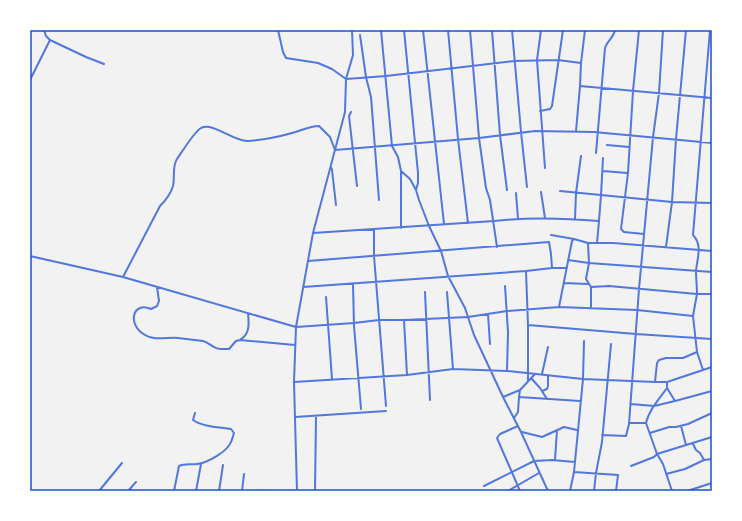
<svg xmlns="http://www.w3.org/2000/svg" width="742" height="521" font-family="Georgia,serif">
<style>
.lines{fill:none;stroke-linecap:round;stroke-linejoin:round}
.minor{stroke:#5277de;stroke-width:2}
.neatline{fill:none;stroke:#1d4ed8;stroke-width:1.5}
</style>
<rect width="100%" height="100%" fill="#f2f2f2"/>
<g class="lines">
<path class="minor" d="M 278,30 L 283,52 L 286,58 L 318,63 L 332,69 L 346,79 L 386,76 L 514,61 L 558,60 L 581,63 L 580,86 L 712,98
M 381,30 L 392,146 L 398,157 L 401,171 L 410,179 L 416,190 L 419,200 L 429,226 L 441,251 L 448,276 L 465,308 L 474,335 L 503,397 L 521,432 L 548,491
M 404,30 L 418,173 L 418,183 L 416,190
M 423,30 L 444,224
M 448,30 L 458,139 L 468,223
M 470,30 L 479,138 L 486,188 L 490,200 L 497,247
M 492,30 L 500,135 L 507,190
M 512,30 L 521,132 L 527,187
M 541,30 L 537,60 L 545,168
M 639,30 L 633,91 L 628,173 L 621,229 L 624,232 L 644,234
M 360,35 L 366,77 L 371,97 L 379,200
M 50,40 L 86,57 L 104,64
M 581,63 L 585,30
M 30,80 L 50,40 L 46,36 L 44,30
M 540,111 L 550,109 L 552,106 L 563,30
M 351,112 L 349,116 L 357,186
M 576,131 L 580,86
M 607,145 L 629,147
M 596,153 L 605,48 C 607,41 614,37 615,30
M 331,167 L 332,170 L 336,205
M 401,171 L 401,228
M 603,171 L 627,173
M 560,191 L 601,195 L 603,158
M 541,192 L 545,218
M 516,193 L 518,219
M 575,219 L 576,193 L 581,156
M 374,229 L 374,256 L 386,406
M 313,233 L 494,221 C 529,217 564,218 599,221 L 601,195 L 672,202 L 712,203
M 551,235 L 574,239
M 597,243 L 599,221
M 666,247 L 672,202 L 676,139 L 686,30
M 30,256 L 123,277 L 296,327 L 354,323 L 379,320 L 404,320 L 468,317 L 507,311 L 559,307 L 637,310 L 693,316 L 697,352 L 703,370
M 568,260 L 589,263 L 588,243
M 308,261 L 549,242 L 551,254 L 552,268
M 526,271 L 528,325 L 528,381
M 123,277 L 160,206 C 165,201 171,193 173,186 C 175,178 172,166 177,159 C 182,152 194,132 201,128 C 213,122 233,141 247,141 C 262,140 278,137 292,133 C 300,131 310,126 319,126 L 330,137 L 335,150 L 479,138 L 535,131 L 594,132 L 712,143
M 564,283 L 588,284
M 353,284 L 354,326 L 361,409
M 505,286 L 508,332 L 507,371 L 583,379 L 655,382 L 667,382 L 712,367
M 157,287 L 159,301 L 157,306 L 151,309 C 132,301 127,325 145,335 C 154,341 168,337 178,338 C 186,339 195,340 203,341 C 207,342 210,345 214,347 C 218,350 224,349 229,349 L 236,341 L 240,340 L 295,345
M 303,287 L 526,271 L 552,268 L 567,268
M 591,287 L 586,279 L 589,263 L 712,272
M 425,292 L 430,400
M 447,292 L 453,369
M 326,297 L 332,379
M 559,307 L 572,241 L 574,239 L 588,243 L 613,243 L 712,251
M 591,307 L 591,287 L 609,286 L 697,294 C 697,286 696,279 696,271 C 697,259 703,245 693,235 L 710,30
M 488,314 L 490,344
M 693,316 L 697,294 L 712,294
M 528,325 L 636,334 L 712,339
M 241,339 C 250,334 249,323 248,313
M 542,374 L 548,347
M 407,375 L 453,369 L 507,371
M 531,378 L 540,388 L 547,399
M 294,382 L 407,375 L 404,320
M 655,382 L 657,363 L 659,360 L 666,358 L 683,358 L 697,352
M 667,388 C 659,399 649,410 646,423 L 657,454 L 663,464 L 672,491
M 520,390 L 535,374
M 542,391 L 547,389 L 548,386 L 548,376
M 503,397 L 520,390 L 519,397 L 580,401
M 675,401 L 712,391
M 631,404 L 654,406 L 675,401 L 667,388 L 667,382
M 295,417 L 386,411
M 514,418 L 518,412 L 519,397
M 629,423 L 646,423
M 518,426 L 500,434 L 497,438 L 520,491
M 681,426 L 686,445
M 522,432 L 542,437 L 564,427 L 577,430
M 650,433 L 669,427 L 676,427 L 688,424 L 712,413
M 602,435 L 626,436 L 629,424 L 639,289 L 653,137 L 659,93 L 663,30
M 693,444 L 696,450 L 700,453 L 704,460 L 712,459
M 555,460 L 557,430
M 631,466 L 654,457 L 657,454 L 712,437
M 574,472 L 618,475 L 616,491
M 666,474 L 685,469 L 704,460
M 484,486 L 534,461 L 552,460 L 575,462
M 99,491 L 122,463
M 128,491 L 136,482
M 174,491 L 179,466 C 185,463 191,465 197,464 C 207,463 227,452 231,442 C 232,440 233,436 234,433 L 231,429 C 218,427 203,427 193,420 L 195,413
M 196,491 L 201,464
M 219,491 L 223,465
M 242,491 L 244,474
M 264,491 L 264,490
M 297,491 L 294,382 L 296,327 L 313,233 L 345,112 L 346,79 L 353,55 L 352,30
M 315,491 L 316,417
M 508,491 L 539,473
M 570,491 L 574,472 L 583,379 L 584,341
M 594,491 L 596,473 L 602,442 L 611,344
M 687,491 L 712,483"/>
</g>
<rect width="742" height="521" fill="none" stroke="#ffffff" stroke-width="62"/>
<rect x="31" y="31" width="680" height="459" class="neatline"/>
</svg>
